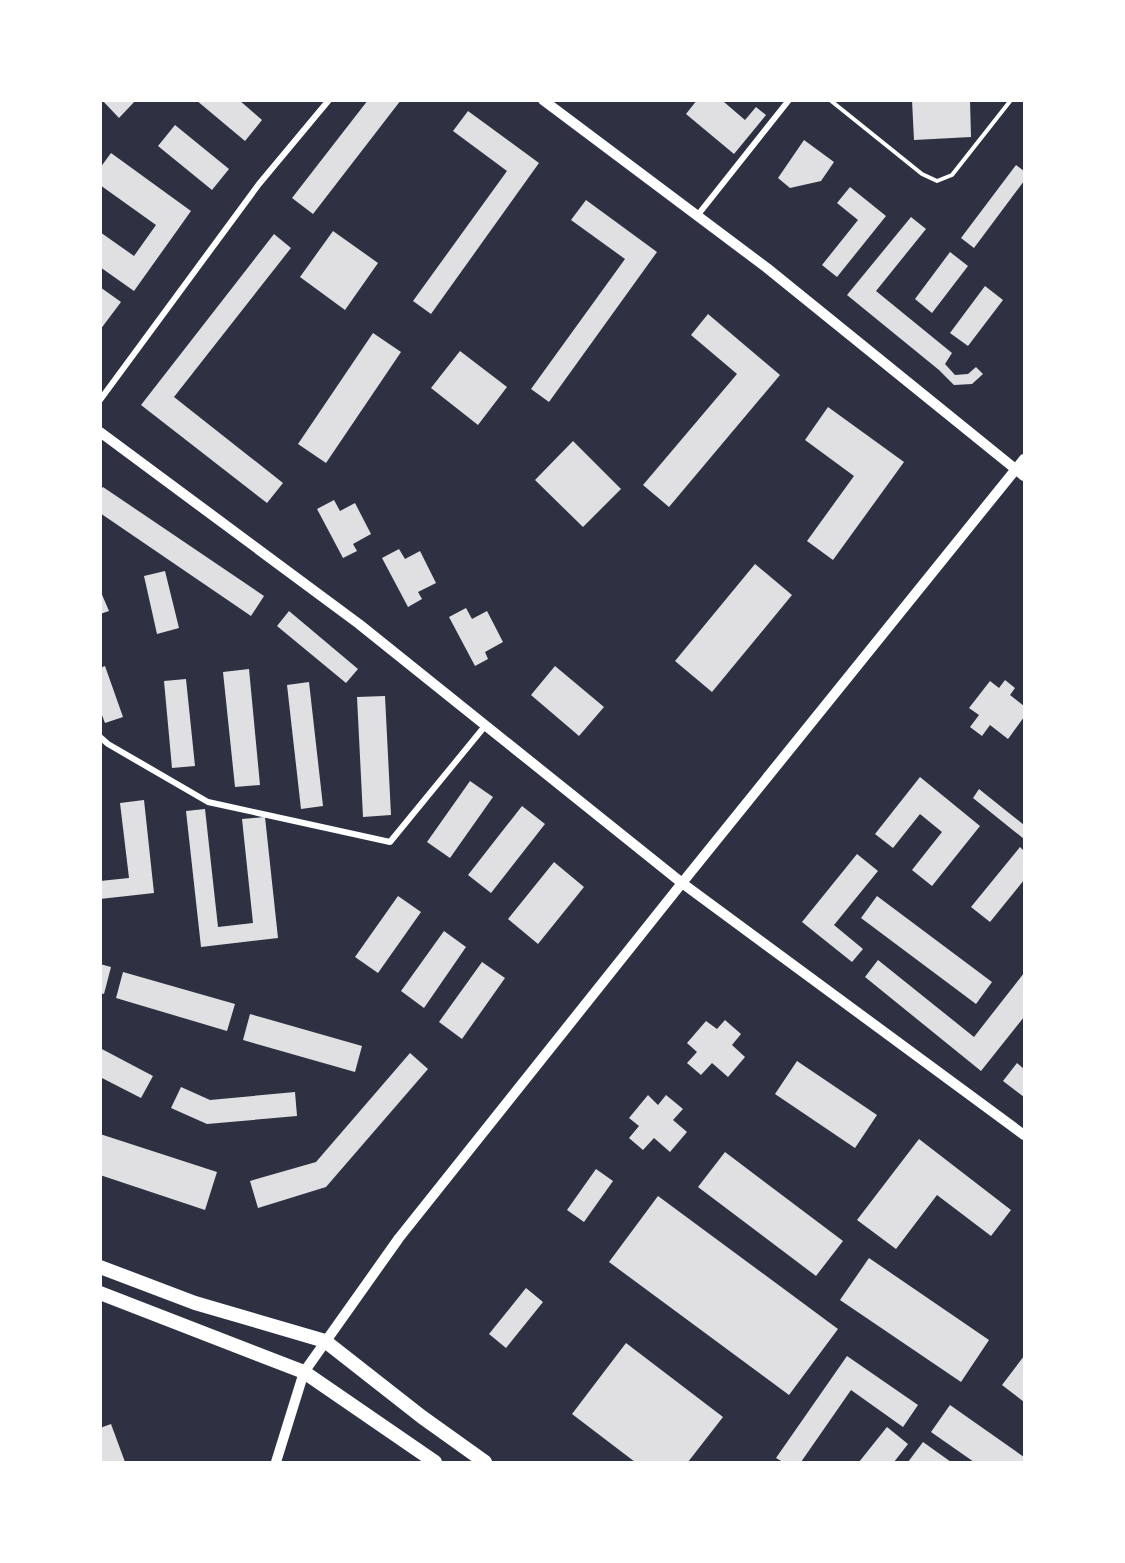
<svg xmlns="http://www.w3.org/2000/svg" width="1125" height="1563" font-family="Mulish,sans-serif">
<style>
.building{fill:#e0e0e3}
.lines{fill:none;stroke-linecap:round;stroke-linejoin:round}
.service{stroke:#fff;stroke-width:4}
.minor{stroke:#fff;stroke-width:6}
.tertiary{stroke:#fff;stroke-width:10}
.primary{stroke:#fff;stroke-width:14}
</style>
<rect width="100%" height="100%" fill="#2d3142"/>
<path class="building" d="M 102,100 L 136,100 L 119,118 Z
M 196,100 L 239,100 L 262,120 L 245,141 Z
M 368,100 L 401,100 L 313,214 L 292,198 Z
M 697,100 L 725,100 L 724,102 L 745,120 L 756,107 L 766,115 L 734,154 L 686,114 Z
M 912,100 L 970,100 L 971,137 L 914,140 Z
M 468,111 L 539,163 L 431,314 L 413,301 L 507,171 L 453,131 Z
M 175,125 L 229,169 L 212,190 L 158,146 Z
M 804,140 L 834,162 L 821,181 L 790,188 L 778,178 Z
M 111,153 L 191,211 L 134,291 L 100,267 L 100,232 L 134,256 L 156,225 L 100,185 L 100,168 Z
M 1016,165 L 1024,171 L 1024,181 L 974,248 L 961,238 Z
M 850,187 L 886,216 L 837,277 L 822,265 L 858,220 L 837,203 Z
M 586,200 L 657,252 L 549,402 L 531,389 L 625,259 L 571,220 Z
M 911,217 L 926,229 L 876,291 L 952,353 L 945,364 L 955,375 L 968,374 L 976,367 L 983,374 L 972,384 L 954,385 L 939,370 L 847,295 Z
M 333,231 L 378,263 L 345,310 L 300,277 Z
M 274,234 L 291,248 L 174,397 L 283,483 L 267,503 L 141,405 Z
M 950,252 L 968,266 L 932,313 L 915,299 Z
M 985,286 L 1003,300 L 968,346 L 950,333 Z
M 100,287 L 121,302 L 100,330 Z
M 708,314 L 780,375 L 669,507 L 643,485 L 737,374 L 691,335 Z
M 373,333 L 401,352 L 326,463 L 298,444 Z
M 460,351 L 507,387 L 478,425 L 431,388 Z
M 828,407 L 904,462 L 833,560 L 807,541 L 854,476 L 805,440 Z
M 573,441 L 621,489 L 583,527 L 535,480 Z
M 103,487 L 264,596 L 251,616 L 100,513 L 100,490 Z
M 334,500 L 340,511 L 355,503 L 371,534 L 353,544 L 357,551 L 343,558 L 317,509 Z
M 399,549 L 405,559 L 420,551 L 436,583 L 418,592 L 422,599 L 408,607 L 382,558 Z
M 755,564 L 792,595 L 712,692 L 675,661 Z
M 165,571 L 179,628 L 157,634 L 144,576 Z
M 100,590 L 109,611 L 100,614 Z
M 466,608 L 472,619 L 487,611 L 503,642 L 485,652 L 488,659 L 475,666 L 449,617 Z
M 289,611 L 358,669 L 346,683 L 277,626 Z
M 105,666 L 123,717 L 105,723 L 100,710 L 100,668 Z
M 555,666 L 604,707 L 579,736 L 531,695 Z
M 249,669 L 260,785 L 235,787 L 223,672 Z
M 186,679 L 195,766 L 172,768 L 164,681 Z
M 1005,680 L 1015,688 L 1010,695 L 1024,706 L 1024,717 L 1008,739 L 990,725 L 982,736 L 970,727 L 979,715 L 969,708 L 990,681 L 999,688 Z
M 309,682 L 323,806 L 301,809 L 287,685 Z
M 385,696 L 391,815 L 363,817 L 357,697 Z
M 920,777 L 980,826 L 932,886 L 912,870 L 942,832 L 920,814 L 893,848 L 875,834 Z
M 470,781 L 493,797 L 450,858 L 427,842 Z
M 979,789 L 1024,825 L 1024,839 L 973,798 Z
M 144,800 L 154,893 L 100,899 L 100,881 L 129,878 L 120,803 Z
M 522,806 L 545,824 L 491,893 L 468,875 Z
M 205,809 L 218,927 L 253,923 L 242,819 L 265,817 L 278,938 L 201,947 L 186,811 Z
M 1020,847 L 1024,851 L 1024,880 L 990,922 L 971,907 Z
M 857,854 L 878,871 L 834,925 L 863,949 L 852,962 L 802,922 Z
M 554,862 L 584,887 L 538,944 L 508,919 Z
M 398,896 L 421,912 L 378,973 L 355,957 Z
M 877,896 L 992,982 L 976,1004 L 861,918 Z
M 444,931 L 466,947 L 424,1008 L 401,991 Z
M 878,960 L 974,1037 L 1024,973 L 1024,1017 L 981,1071 L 865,977 Z
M 482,962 L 505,978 L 462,1039 L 439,1022 Z
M 100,964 L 111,967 L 104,994 L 100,993 Z
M 123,972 L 235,1004 L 227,1031 L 116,998 Z
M 250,1014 L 362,1046 L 355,1072 L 243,1040 Z
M 725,1020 L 741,1034 L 732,1045 L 745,1057 L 728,1077 L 712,1063 L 701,1075 L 687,1063 L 697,1052 L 687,1043 L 706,1021 L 717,1029 Z
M 100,1048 L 153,1076 L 141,1098 L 100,1077 Z
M 410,1053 L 428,1069 L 326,1187 L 258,1208 L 250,1181 L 316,1162 Z
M 797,1061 L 877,1115 L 855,1148 L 775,1094 Z
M 1017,1063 L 1024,1069 L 1024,1097 L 1003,1081 Z
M 181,1087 L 210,1100 L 295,1092 L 297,1116 L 207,1124 L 171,1108 Z
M 648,1095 L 658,1105 L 666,1095 L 683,1109 L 673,1120 L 687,1132 L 670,1152 L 654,1138 L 643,1150 L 629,1138 L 639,1126 L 629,1118 Z
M 100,1134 L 217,1172 L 205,1210 L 100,1175 Z
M 919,1139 L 1011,1210 L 991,1236 L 937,1195 L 896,1249 L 857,1220 Z
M 725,1152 L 843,1241 L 816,1276 L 698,1187 Z
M 596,1169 L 613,1181 L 584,1222 L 567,1210 Z
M 658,1196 L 838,1329 L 789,1395 L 609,1262 Z
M 869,1258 L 989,1340 L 961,1382 L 840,1300 Z
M 526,1288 L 543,1302 L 506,1348 L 489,1334 Z
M 626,1343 L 723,1417 L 688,1462 L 635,1462 L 572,1414 Z
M 847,1356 L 918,1405 L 903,1427 L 851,1390 L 801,1462 L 783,1462 L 776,1458 Z
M 1024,1356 L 1024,1402 L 1002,1385 Z
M 950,1405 L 1024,1457 L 1024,1462 L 974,1462 L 931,1432 Z
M 111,1424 L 125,1462 L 100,1462 L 100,1428 Z
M 887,1427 L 908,1444 L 894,1462 L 859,1462 Z
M 923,1442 L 951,1462 L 908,1462 Z"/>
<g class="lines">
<path class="service" d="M 830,100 L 922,174 L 937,181 L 952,175 L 1011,100"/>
<path class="minor" d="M 697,216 L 789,100
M 100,400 L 259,184 L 329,100
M 100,737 L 108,744 L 208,802 L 390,842 L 485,726"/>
<path class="tertiary" d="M 543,100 L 767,268 L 1024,476
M 100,432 L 359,624 L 682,883 L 1024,1135
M 276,1462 L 304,1372 L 399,1238 L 682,883 L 1024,459"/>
<path class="primary" d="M 100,1267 L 195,1303 L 325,1341 L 422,1417 L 485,1462
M 100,1293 L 304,1372 L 435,1462"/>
</g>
<rect width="1125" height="1563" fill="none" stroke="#ffffff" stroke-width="204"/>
</svg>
